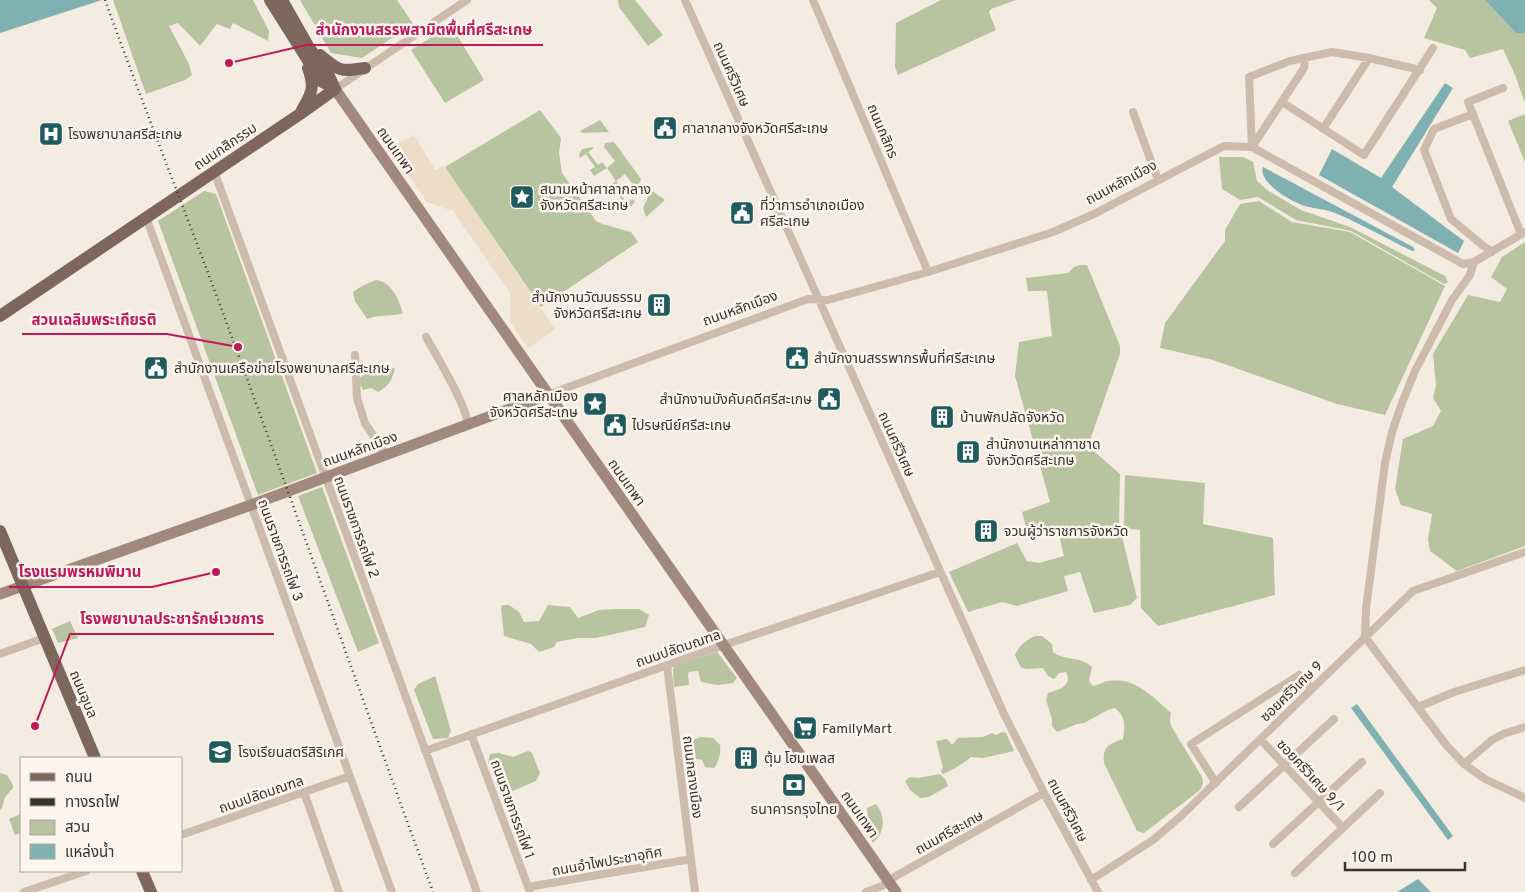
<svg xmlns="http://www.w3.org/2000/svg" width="1525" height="892" font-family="Overpass,'Noto Sans Thai',sans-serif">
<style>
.green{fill:#b8c4a0}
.plaza{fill:#ecdcc8}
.water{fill:#7fb0b2}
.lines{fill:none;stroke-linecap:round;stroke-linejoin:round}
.street{stroke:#cdbbac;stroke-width:8}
.secondary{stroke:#a18a7d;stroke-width:11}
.primary{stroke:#7d675c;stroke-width:12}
.rail{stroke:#3b302b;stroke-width:2.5;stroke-dasharray:1 4;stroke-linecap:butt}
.labels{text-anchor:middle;stroke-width:5;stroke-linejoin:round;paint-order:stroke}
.street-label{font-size:14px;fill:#3b302b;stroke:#fbf5ee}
.poi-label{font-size:14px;fill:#3b302b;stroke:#fbf5ee;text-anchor:start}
.leader{fill:none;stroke:#c2185b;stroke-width:2}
.callout-dot{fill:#c2185b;stroke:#fbf5ee;stroke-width:2}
.callout-label{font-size:15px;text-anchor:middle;font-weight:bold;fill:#c2185b;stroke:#fbf5ee;stroke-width:5;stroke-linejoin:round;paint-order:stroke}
</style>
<rect width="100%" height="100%" fill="#f4ebe1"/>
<path class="green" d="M 113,0 L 253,0 L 269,31 L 268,41 L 233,23 L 230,29 L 217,24 L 200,46 L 178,23 L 169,26 L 189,64 L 192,75 L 185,80 L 146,94 Z
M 300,0 L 397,0 L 413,24 L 362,58 L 331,53 Z
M 618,0 L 635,0 L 663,35 L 648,46 L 619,7 Z
M 941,0 L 1016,0 L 991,9 L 989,12 L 996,30 L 898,75 L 895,67 L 896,23 Z
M 1429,0 L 1485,0 L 1516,33 L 1525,33 L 1525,103 L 1515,75 L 1503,49 L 1470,58 L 1465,50 L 1424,38 L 1437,8 Z
M 451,25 L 484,80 L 445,103 L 411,50 Z
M 540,110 L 561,138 L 559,153 L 562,173 L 596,221 L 602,224 L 631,232 L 638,242 L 541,307 L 445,167 Z
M 1525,114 L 1525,162 L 1508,121 Z
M 600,120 L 609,132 L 582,133 L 580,131 Z
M 614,142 L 641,179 L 638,187 L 635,187 L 625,174 L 616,181 L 621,187 L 617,190 L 627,203 L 632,199 L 635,201 L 630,208 L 622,212 L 620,209 L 625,204 L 616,192 L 609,196 L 604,189 L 616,181 L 607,168 L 594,176 L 590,170 L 595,167 L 586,154 L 580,158 L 579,155 L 582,149 L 592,147 L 594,148 L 588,152 L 598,165 L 602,162 L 607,168 L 615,161 L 604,147 L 605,143 Z
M 1219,157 L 1243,157 L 1253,162 L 1257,181 L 1267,190 L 1301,210 L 1350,227 L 1445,276 L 1448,282 L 1444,284 L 1351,231 L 1296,220 L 1258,197 L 1240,200 L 1222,189 Z
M 651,190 L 665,200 L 646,217 L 643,208 Z
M 204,191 L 216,194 L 317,473 L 258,495 L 158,221 Z
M 1259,201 L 1292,222 L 1350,232 L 1445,286 L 1385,415 L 1337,404 L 1213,360 L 1160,348 L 1165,323 L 1225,241 L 1225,230 L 1240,204 Z
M 1525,242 L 1525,546 L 1457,571 L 1430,551 L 1428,539 L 1432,514 L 1401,505 L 1395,489 L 1403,439 L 1433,426 L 1441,411 L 1433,398 L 1436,385 L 1433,354 L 1468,295 L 1500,302 L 1507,289 L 1491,277 L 1502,257 Z
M 1080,265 L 1087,265 L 1120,346 L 1120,354 L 1088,446 L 1120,474 L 1119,524 L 1137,598 L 1130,605 L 1094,613 L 1080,572 L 1064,576 L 1068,591 L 1017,606 L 1002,602 L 968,612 L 949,572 L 1017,543 L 1027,561 L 1039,563 L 1064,556 L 1058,531 L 1029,539 L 1022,512 L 1050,502 L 1015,376 L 1019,342 L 1052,336 L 1047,291 L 1028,291 L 1026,278 L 1068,273 L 1074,267 Z
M 376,280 C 392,282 399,300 403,313 C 392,317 379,314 367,319 L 355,301 L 353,292 L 362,286 Z
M 385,365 L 395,369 C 392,380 388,387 378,392 L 371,388 L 363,390 L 358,379 L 372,369 Z
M 1125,475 L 1205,483 L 1203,524 L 1273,538 L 1275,595 L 1158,626 L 1141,608 L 1140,530 L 1124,528 Z
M 322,487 L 379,643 L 358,652 L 298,496 Z
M 502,605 L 509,605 L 519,612 L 524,622 L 539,621 L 548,605 L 570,607 L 578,618 L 599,610 L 618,609 L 639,609 L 649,615 L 645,627 L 596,638 L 577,638 L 557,642 L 554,647 L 539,652 L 531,644 L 504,636 L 501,608 Z
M 70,621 L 78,638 L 58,643 L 52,629 Z
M 1035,636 L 1042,636 L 1052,644 L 1053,652 C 1065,661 1080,656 1092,667 L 1089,681 L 1093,686 C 1099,685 1103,682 1108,681 C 1134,676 1153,697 1171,713 L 1170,720 L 1171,726 L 1202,777 L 1203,784 L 1200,790 L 1144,833 L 1137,831 L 1104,763 C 1102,746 1110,744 1123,739 C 1125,727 1126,715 1114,708 L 1108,710 L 1084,723 L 1077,724 L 1057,732 L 1052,726 L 1052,719 L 1046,700 L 1048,693 C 1059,690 1073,686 1066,672 L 1059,673 L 1054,679 L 1048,676 L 1043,668 L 1028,669 L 1021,668 L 1015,655 C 1019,646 1026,640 1035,636 Z
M 717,652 L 737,678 L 733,683 L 718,685 L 701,682 L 698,671 L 689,672 L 688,674 L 689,685 L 674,687 L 673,670 L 675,666 Z
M 435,676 L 451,731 L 448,738 L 433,739 L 414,690 L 418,684 Z
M 1002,732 L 1006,733 L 1014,751 L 983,758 L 971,757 C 967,761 947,774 942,774 L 941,770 L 943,768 L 936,741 L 947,739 L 952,745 L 958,738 L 983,737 L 992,733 L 996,735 Z
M 701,737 L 713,738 L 720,745 C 721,753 719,762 714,768 L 705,767 L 702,760 C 688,757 688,757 687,742 Z
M 528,751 L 532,753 L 540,773 L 536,781 L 508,793 L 497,782 L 488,763 L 490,754 L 499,753 L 513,757 Z
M 0,773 L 7,775 L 13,785 L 13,788 L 5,797 L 2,808 L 0,810 Z
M 940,774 L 946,780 L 948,786 L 929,797 L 920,798 L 910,790 L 905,781 L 910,777 L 918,778 Z
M 876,804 C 886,816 885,833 873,843 L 866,833 L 865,828 L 868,821 L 867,808 Z
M 21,814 L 21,833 L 15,835 L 9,819 Z"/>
<path class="plaza" d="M 414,135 L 435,170 L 444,166 L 555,329 L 528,348 L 510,322 L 510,293 L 453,211 L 427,202 L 390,148 Z"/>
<path class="water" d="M 0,0 L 102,0 L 0,33 Z
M 1485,0 L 1525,0 L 1525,33 L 1516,33 Z
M 1445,83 L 1453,88 L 1392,187 L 1464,241 L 1458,253 L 1319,175 L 1332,149 L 1381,178 Z
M 1263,167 L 1413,247 L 1415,250 L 1412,251 C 1387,239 1362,224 1335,213 C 1326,209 1315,209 1305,206 C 1292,202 1258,183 1263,167 Z
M 1357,704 L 1453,836 L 1448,840 L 1351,708 Z
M 1418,879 L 1431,892 L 1397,892 Z"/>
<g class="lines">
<path class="street" d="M 685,0 L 1004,714 L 1044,793 L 1098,892
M 813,0 L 928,272
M 1503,88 L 1468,102 L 1521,234
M 335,89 L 467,0
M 1282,102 L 1364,155 L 1433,48
M 1133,112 L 1158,180
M 1473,114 L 1434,129 L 1424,150 L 1451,219 L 1481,244 L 1492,252
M 1323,129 L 1369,58
M 1252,147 L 1249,77 L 1290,61 L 1332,52 L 1369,58 L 1420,70
M 1252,147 L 1304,68 L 1305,58
M 214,171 L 477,892
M 146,217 L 392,892
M 1525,232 L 1474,262 L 1470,275 L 1452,300 L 1415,371 L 1402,403 L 1392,432 L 1385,463 L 1366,609 L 1365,637 L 1447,746 L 1464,764 L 1485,779 L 1525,798
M 426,337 C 437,357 466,404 468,425
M 355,355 L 357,398 L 365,423 L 386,455
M 547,395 L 808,299 L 828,300 L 928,272 L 1053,232 L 1094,214 L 1224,146 L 1252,147 L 1463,264 L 1474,262
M 0,654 L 44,638
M 667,665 L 695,892
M 1418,707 L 1454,692 L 1525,670
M 471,734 L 530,892
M 1260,739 L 1343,828
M 425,751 L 724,645 L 940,572
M 1464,764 L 1492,740 L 1503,734 L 1525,727
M 1216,783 L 1191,744 L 1299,675 L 1312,689
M 304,792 L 339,892
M 1239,807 L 1334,719
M 181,835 L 350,776
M 1273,844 L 1362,762
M 1295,873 L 1380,793
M 1091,880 L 1153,840 L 1181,816 L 1413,591 L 1525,552
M 528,887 L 691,859
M 24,892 L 86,871
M 866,892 L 882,886 L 896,876 L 1044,793"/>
<path class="secondary" d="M 335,89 C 522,357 709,624 896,892
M 0,594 L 251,505 L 547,395"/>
<path class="primary" d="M 270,0 L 321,81 L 335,89
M 282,0 L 308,46 L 329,76 L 335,89
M 320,55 C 339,71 340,72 365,68
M 302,110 C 312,93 315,87 308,68
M 0,316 L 300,114 L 335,89
M 0,531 L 95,758
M 142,871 L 151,892"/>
<path class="rail" d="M 105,0 C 143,105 184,208 223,313 C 294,506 362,699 433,892"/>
</g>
<defs>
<symbol id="civic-square" viewBox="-11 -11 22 22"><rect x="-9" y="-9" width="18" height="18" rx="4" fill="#1f5a5e" stroke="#fbf5ee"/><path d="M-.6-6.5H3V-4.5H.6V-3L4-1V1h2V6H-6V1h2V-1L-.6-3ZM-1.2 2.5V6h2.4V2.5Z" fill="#fff"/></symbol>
<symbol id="hospital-square" viewBox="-11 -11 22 22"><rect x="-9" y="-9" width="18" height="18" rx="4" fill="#1f5a5e" stroke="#fbf5ee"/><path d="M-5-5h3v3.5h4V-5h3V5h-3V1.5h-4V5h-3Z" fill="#fff"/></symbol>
<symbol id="sight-square" viewBox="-11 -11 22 22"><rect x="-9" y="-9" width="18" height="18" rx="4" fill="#1f5a5e" stroke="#fbf5ee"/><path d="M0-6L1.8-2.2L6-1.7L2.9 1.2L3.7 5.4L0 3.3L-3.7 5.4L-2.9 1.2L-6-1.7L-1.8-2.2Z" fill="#fff"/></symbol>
<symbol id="building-square" viewBox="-11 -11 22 22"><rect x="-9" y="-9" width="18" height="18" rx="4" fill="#1f5a5e" stroke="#fbf5ee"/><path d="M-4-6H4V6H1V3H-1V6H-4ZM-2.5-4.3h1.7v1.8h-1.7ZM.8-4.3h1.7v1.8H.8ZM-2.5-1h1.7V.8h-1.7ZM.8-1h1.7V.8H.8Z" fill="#fff"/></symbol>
<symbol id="supermarket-square" viewBox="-11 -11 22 22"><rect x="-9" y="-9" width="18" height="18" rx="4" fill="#1f5a5e" stroke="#fbf5ee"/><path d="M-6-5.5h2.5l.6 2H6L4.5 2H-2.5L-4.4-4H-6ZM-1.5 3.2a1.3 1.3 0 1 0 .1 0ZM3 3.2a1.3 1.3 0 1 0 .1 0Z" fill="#fff"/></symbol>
<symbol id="school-square" viewBox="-11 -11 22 22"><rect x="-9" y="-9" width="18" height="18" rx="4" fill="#1f5a5e" stroke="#fbf5ee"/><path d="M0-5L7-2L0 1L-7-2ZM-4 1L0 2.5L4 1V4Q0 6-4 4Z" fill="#fff"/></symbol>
<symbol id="bank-square" viewBox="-11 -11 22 22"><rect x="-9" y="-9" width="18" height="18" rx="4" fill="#1f5a5e" stroke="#fbf5ee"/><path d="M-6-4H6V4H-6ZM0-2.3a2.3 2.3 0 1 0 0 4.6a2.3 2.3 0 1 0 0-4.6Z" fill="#fff"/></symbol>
</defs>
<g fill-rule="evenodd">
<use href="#civic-square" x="651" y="114" width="28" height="28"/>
<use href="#hospital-square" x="37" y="120" width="28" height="28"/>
<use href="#sight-square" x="508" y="183" width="28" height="28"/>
<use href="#civic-square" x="728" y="199" width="28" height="28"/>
<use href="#building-square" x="645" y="291" width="28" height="28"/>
<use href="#civic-square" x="783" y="344" width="28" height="28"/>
<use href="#civic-square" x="142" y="354" width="28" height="28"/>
<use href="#civic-square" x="815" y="385" width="28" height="28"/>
<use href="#sight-square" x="581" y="390" width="28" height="28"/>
<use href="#building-square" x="928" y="403" width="28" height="28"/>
<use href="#civic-square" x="601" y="411" width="28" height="28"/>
<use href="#building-square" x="954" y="438" width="28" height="28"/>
<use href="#building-square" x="972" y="517" width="28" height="28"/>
<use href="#supermarket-square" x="791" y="714" width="28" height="28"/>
<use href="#school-square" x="206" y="738" width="28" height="28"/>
<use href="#building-square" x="732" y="744" width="28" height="28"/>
<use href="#bank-square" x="780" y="771" width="28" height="28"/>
</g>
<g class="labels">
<g class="street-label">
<text transform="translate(732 74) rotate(66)" y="5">ถนนศรีวิเศษ</text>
<text transform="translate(883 131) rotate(67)" y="5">ถนนกสิกร</text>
<text transform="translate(225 146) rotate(-34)" y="5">ถนนกสิกรรม</text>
<text transform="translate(396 150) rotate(55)" y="5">ถนนเทพา</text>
<text transform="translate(1121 182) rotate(-28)" y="5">ถนนหลักเมือง</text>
<text transform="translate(740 308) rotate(-20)" y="5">ถนนหลักเมือง</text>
<text transform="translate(897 444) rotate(66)" y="5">ถนนศรีวิเศษ</text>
<text transform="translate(360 449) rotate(-20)" y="5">ถนนหลักเมือง</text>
<text transform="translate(627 482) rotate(55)" y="5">ถนนเทพา</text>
<text transform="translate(357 527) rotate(70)" y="5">ถนนราชการรถไฟ 2</text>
<text transform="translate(281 550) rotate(70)" y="5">ถนนราชการรถไฟ 3</text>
<text transform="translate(678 648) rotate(-19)" y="5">ถนนปลัดมณฑล</text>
<text transform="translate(1291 691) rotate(-44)" y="5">ซอยศรีวิเศษ 9</text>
<text transform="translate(84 694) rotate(67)" y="5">ถนนอุบล</text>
<text transform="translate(1311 775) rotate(47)" y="5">ซอยศรีวิเศษ 9/1</text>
<text transform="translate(693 777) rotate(83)" y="5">ถนนกลางเมือง</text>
<text transform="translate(261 794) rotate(-19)" y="5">ถนนปลัดมณฑล</text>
<text transform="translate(513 809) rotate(70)" y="5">ถนนราชการรถไฟ 1</text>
<text transform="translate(1068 810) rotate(62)" y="5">ถนนศรีวิเศษ</text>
<text transform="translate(860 814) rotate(55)" y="5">ถนนเทพา</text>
<text transform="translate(949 832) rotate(-29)" y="5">ถนนศรีสะเกษ</text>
<text transform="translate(607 861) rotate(-10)" y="5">ถนนอำไพประชาอุทิศ</text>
</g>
<g class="poi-label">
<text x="682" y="133">ศาลากลางจังหวัดศรีสะเกษ</text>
<text x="68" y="139">โรงพยาบาลศรีสะเกษ</text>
<text x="540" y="194">สนามหน้าศาลากลาง<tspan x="540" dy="16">จังหวัดศรีสะเกษ</tspan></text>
<text x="760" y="210">ที่ว่าการอำเภอเมือง<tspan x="760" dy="16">ศรีสะเกษ</tspan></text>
<text x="642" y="302" text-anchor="end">สำนักงานวัฒนธรรม<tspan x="642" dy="16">จังหวัดศรีสะเกษ</tspan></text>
<text x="814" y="363">สำนักงานสรรพากรพื้นที่ศรีสะเกษ</text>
<text x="174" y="373">สำนักงานเครือข่ายโรงพยาบาลศรีสะเกษ</text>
<text x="578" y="401" text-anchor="end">ศาลหลักเมือง<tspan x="578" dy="16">จังหวัดศรีสะเกษ</tspan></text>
<text x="812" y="404" text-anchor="end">สำนักงานบังคับคดีศรีสะเกษ</text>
<text x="960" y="422">บ้านพักปลัดจังหวัด</text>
<text x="632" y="430">ไปรษณีย์ศรีสะเกษ</text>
<text x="986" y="449">สำนักงานเหล่ากาชาด<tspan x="986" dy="16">จังหวัดศรีสะเกษ</tspan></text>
<text x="1004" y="536">จวนผู้ว่าราชการจังหวัด</text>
<text x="822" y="733">FamilyMart</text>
<text x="238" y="757">โรงเรียนสตรีสิริเกศ</text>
<text x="764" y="763">ตุ้ม โฮมเพลส</text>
<text x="794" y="814" text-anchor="middle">ธนาคารกรุงไทย</text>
</g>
</g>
<path class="leader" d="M229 63L306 45H543M238 347L167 334H22M216 572L152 587H9M35 726L70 634H274"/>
<g class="callout-dot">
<circle cx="229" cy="63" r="5"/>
<circle cx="238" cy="347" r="5"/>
<circle cx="216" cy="572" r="5"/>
<circle cx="35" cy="726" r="5"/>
</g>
<g class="callout-label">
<text x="424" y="35">สำนักงานสรรพสามิตพื้นที่ศรีสะเกษ</text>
<text x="94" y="325">สวนเฉลิมพระเกียรติ</text>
<text x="80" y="577">โรงแรมพรหมพิมาน</text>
<text x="172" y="624">โรงพยาบาลประชารักษ์เวชการ</text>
</g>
<rect x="20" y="757" width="162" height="115" fill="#fbf5ee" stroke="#aea6a0"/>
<rect x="30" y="773" width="25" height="8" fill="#7d675c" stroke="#aea6a0"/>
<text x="65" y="782" font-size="15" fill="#3b302b">ถนน</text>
<rect x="30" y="798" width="25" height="8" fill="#3b302b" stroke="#aea6a0"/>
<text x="65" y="807" font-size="15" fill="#3b302b">ทางรถไฟ</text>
<rect x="30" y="820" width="25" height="15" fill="#b8c4a0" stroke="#aea6a0"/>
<text x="65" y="832" font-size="15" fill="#3b302b">สวน</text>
<rect x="30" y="844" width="25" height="15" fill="#7fb0b2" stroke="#aea6a0"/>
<text x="65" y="857" font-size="15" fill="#3b302b">แหล่งน้ำ</text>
<path d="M1345 862v8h120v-8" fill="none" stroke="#3b302b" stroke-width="2.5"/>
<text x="1352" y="862" font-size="15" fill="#3b302b" stroke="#fbf5ee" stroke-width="4" paint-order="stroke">100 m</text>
</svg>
